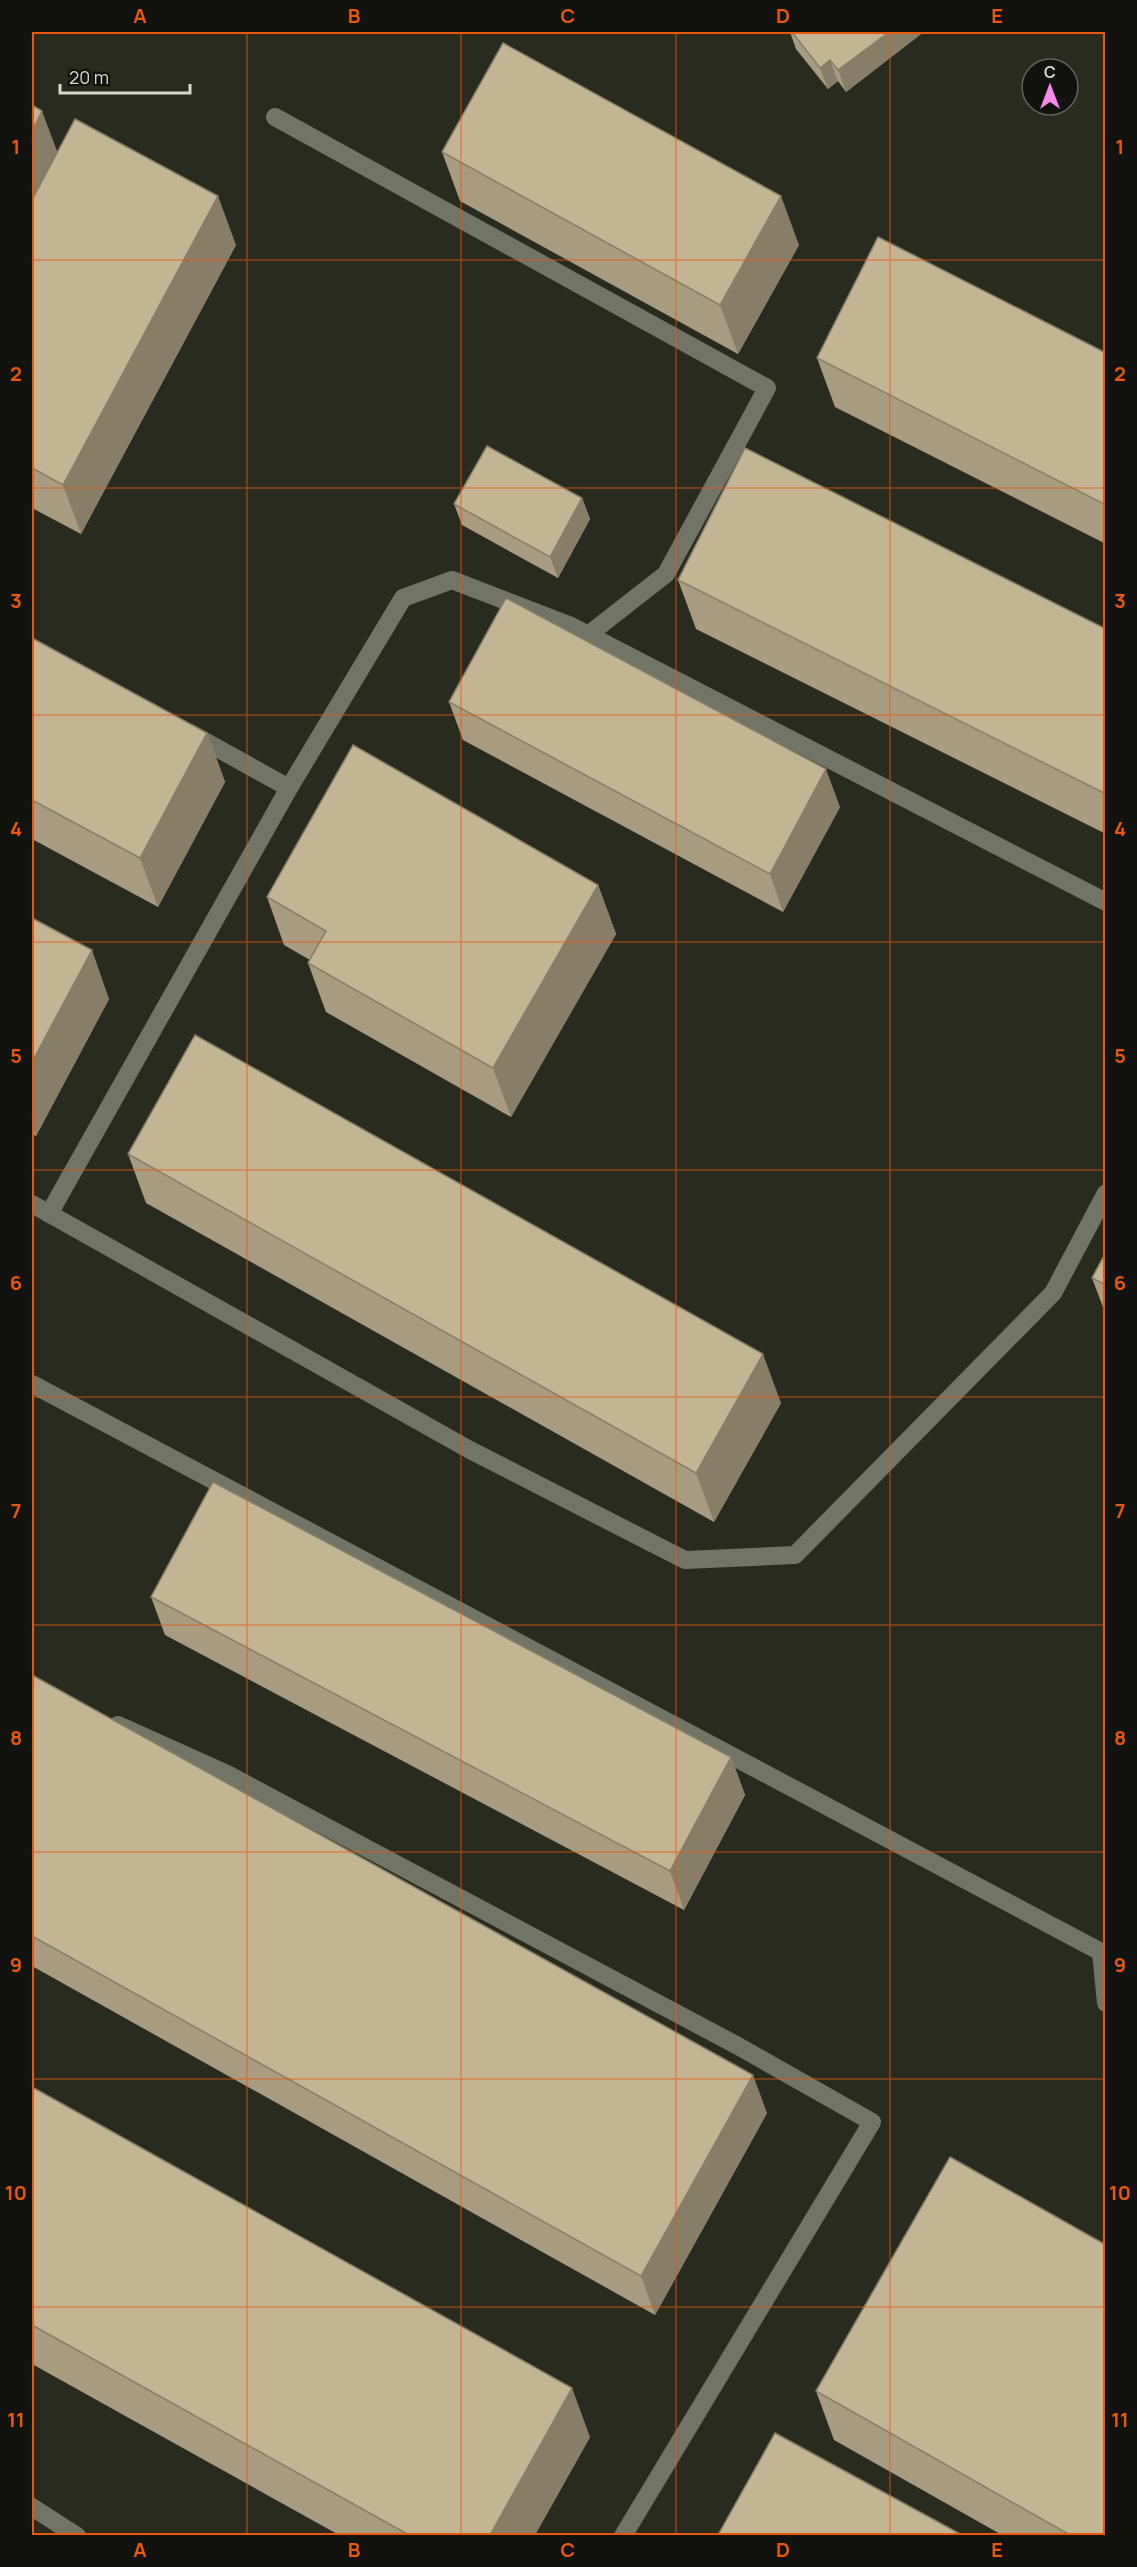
<svg xmlns="http://www.w3.org/2000/svg" width="1137" height="2567" font-family="Manrope,sans-serif">
<style>
.lines{fill:none;stroke-linecap:round;stroke-linejoin:round}
.lane{stroke:#727466;stroke-width:18}
.wall{fill:#a89b7f}
.shaded-wall{fill:#887e68}
.building{fill:#c3b494;stroke:#887e68;stroke-width:1.5}
.grid{fill:none;stroke:#e8590c;stroke-width:1.5;stroke-opacity:0.55}
.neatline{fill:none;stroke:#e8590c;stroke-width:2}
.grid-label{font-size:20px;text-anchor:middle;font-weight:bold;fill:#e8590c}
</style>
<rect width="100%" height="100%" fill="#2a2b1f"/>
<g class="lines">
<path class="lane" d="M 275,117 L 767,388 L 666,574 L 588,635
M 190,733 L 289,788
M 32,1204 L 470,1450 L 685,1560 L 795,1555 L 1053,1293 L 1106,1193
M 49,1214 L 289,788 L 403,598 L 452,580 L 571,626 L 1106,902
M 32,1384 L 1101,1952 L 1106,2003
M 118,1725 L 227,1774 L 738,2046 L 872,2122 L 623,2536
M 32,2507 L 77,2536"/>
</g>
<path class="wall" d="M 790,32 L 792,32 L 921,34 L 846,92 L 838,81 L 828,89 L 796,49 Z
M 32,105 L 57,152 L 236,245 L 81,534 L 32,508 Z
M 442,152 L 799,245 L 738,354 L 460,201 Z
M 1106,353 L 1106,544 L 835,407 L 817,358 Z
M 582,498 L 590,519 L 558,578 L 462,525 L 454,504 Z
M 678,580 L 1106,629 L 1106,834 L 696,629 Z
M 32,638 L 207,733 L 225,782 L 158,907 L 32,839 Z
M 449,702 L 840,807 L 783,912 L 463,740 Z
M 598,885 L 616,934 L 511,1117 L 326,1012 L 308,963 L 310,960 L 284,945 L 267,897 Z
M 32,918 L 109,999 L 36,1136 L 32,1134 Z
M 128,1154 L 781,1403 L 714,1522 L 146,1203 Z
M 1106,1252 L 1106,1315 L 1092,1278 Z
M 151,1597 L 731,1757 L 745,1795 L 684,1910 L 165,1635 Z
M 32,1675 L 767,2113 L 655,2315 L 32,1966 Z
M 32,2087 L 590,2437 L 535,2535 L 339,2535 L 32,2364 Z
M 816,2391 L 1106,2535 L 1002,2535 L 834,2440 Z"/>
<path class="shaded-wall" d="M 889,32 L 919,32 L 921,34 L 846,92 L 838,70 Z
M 830,60 L 838,81 L 828,89 L 820,68 Z
M 42,111 L 60,159 L 32,212 L 32,131 Z
M 218,196 L 236,245 L 81,534 L 63,485 Z
M 781,196 L 799,245 L 738,354 L 720,305 Z
M 582,498 L 590,519 L 558,578 L 550,557 Z
M 207,733 L 225,782 L 158,907 L 140,858 Z
M 826,769 L 840,807 L 783,912 L 770,874 Z
M 598,885 L 616,934 L 511,1117 L 493,1068 Z
M 92,950 L 109,999 L 36,1136 L 32,1124 L 32,1062 Z
M 763,1354 L 781,1403 L 714,1522 L 696,1473 Z
M 731,1757 L 745,1795 L 684,1910 L 670,1871 Z
M 753,2075 L 767,2113 L 655,2315 L 641,2276 Z
M 572,2388 L 590,2437 L 535,2535 L 490,2535 Z"/>
<path class="building" d="M 792,32 L 889,32 L 838,70 L 830,60 L 820,68 Z
M 503,43 L 781,196 L 720,305 L 442,152 Z
M 32,105 L 42,111 L 32,131 Z
M 75,119 L 218,196 L 63,485 L 32,468 L 32,200 Z
M 878,237 L 1106,353 L 1106,505 L 817,358 Z
M 487,446 L 582,498 L 550,557 L 454,504 Z
M 745,448 L 1106,629 L 1106,794 L 678,580 Z
M 506,598 L 826,769 L 770,874 L 449,702 Z
M 32,638 L 207,733 L 140,858 L 32,800 Z
M 353,745 L 598,885 L 493,1068 L 308,963 L 326,931 L 267,897 Z
M 32,918 L 92,950 L 32,1062 Z
M 195,1035 L 763,1354 L 696,1473 L 128,1154 Z
M 1106,1252 L 1106,1285 L 1092,1278 Z
M 213,1482 L 731,1757 L 670,1871 L 151,1597 Z
M 32,1675 L 753,2075 L 641,2276 L 32,1936 Z
M 32,2087 L 572,2388 L 490,2535 L 409,2535 L 32,2325 Z
M 950,2157 L 1106,2245 L 1106,2535 L 1070,2535 L 816,2391 Z
M 775,2433 L 962,2535 L 718,2535 Z"/>
<path class="grid" d="M 247,32 L 247,2536M 461,32 L 461,2536M 676,32 L 676,2536M 890,32 L 890,2536M 32,260 L 1106,260M 32,488 L 1106,488M 32,715 L 1106,715M 32,942 L 1106,942M 32,1170 L 1106,1170M 32,1397 L 1106,1397M 32,1625 L 1106,1625M 32,1852 L 1106,1852M 32,2079 L 1106,2079M 32,2307 L 1106,2307"/>
<rect width="1137" height="2567" fill="none" stroke="#12130e" stroke-width="66"/>
<g transform="translate(1050 87)"><circle r="28" fill="#12130e" stroke="#61625c" stroke-width="1.5"/>
<path d="M0-4.5L10 22L0 15L-10 22Z" fill="#f788ec"/>
<text y="-9" font-size="16" font-weight="bold" text-anchor="middle" fill="#d7d9d1">С</text>
</g>
<path d="M60 84v9h130v-9" fill="none" stroke="#d7d9d1" stroke-width="3"/>
<text x="69" y="84" font-size="18" fill="#d7d9d1" stroke="#12130e" stroke-width="4.5" paint-order="stroke">20 m</text>
<rect x="33" y="33" width="1071" height="2501" class="neatline"/>
<g class="grid-label">
<text x="140" y="23">A</text>
<text x="354" y="23">B</text>
<text x="568" y="23">C</text>
<text x="783" y="23">D</text>
<text x="997" y="23">E</text>
<text x="16" y="154">1</text>
<text x="1120" y="154">1</text>
<text x="16" y="381">2</text>
<text x="1120" y="381">2</text>
<text x="16" y="608">3</text>
<text x="1120" y="608">3</text>
<text x="16" y="836">4</text>
<text x="1120" y="836">4</text>
<text x="16" y="1063">5</text>
<text x="1120" y="1063">5</text>
<text x="16" y="1290">6</text>
<text x="1120" y="1290">6</text>
<text x="16" y="1518">7</text>
<text x="1120" y="1518">7</text>
<text x="16" y="1745">8</text>
<text x="1120" y="1745">8</text>
<text x="16" y="1972">9</text>
<text x="1120" y="1972">9</text>
<text x="16" y="2200">10</text>
<text x="1120" y="2200">10</text>
<text x="16" y="2427">11</text>
<text x="1120" y="2427">11</text>
<text x="140" y="2557">A</text>
<text x="354" y="2557">B</text>
<text x="568" y="2557">C</text>
<text x="783" y="2557">D</text>
<text x="997" y="2557">E</text>
</g>
</svg>
